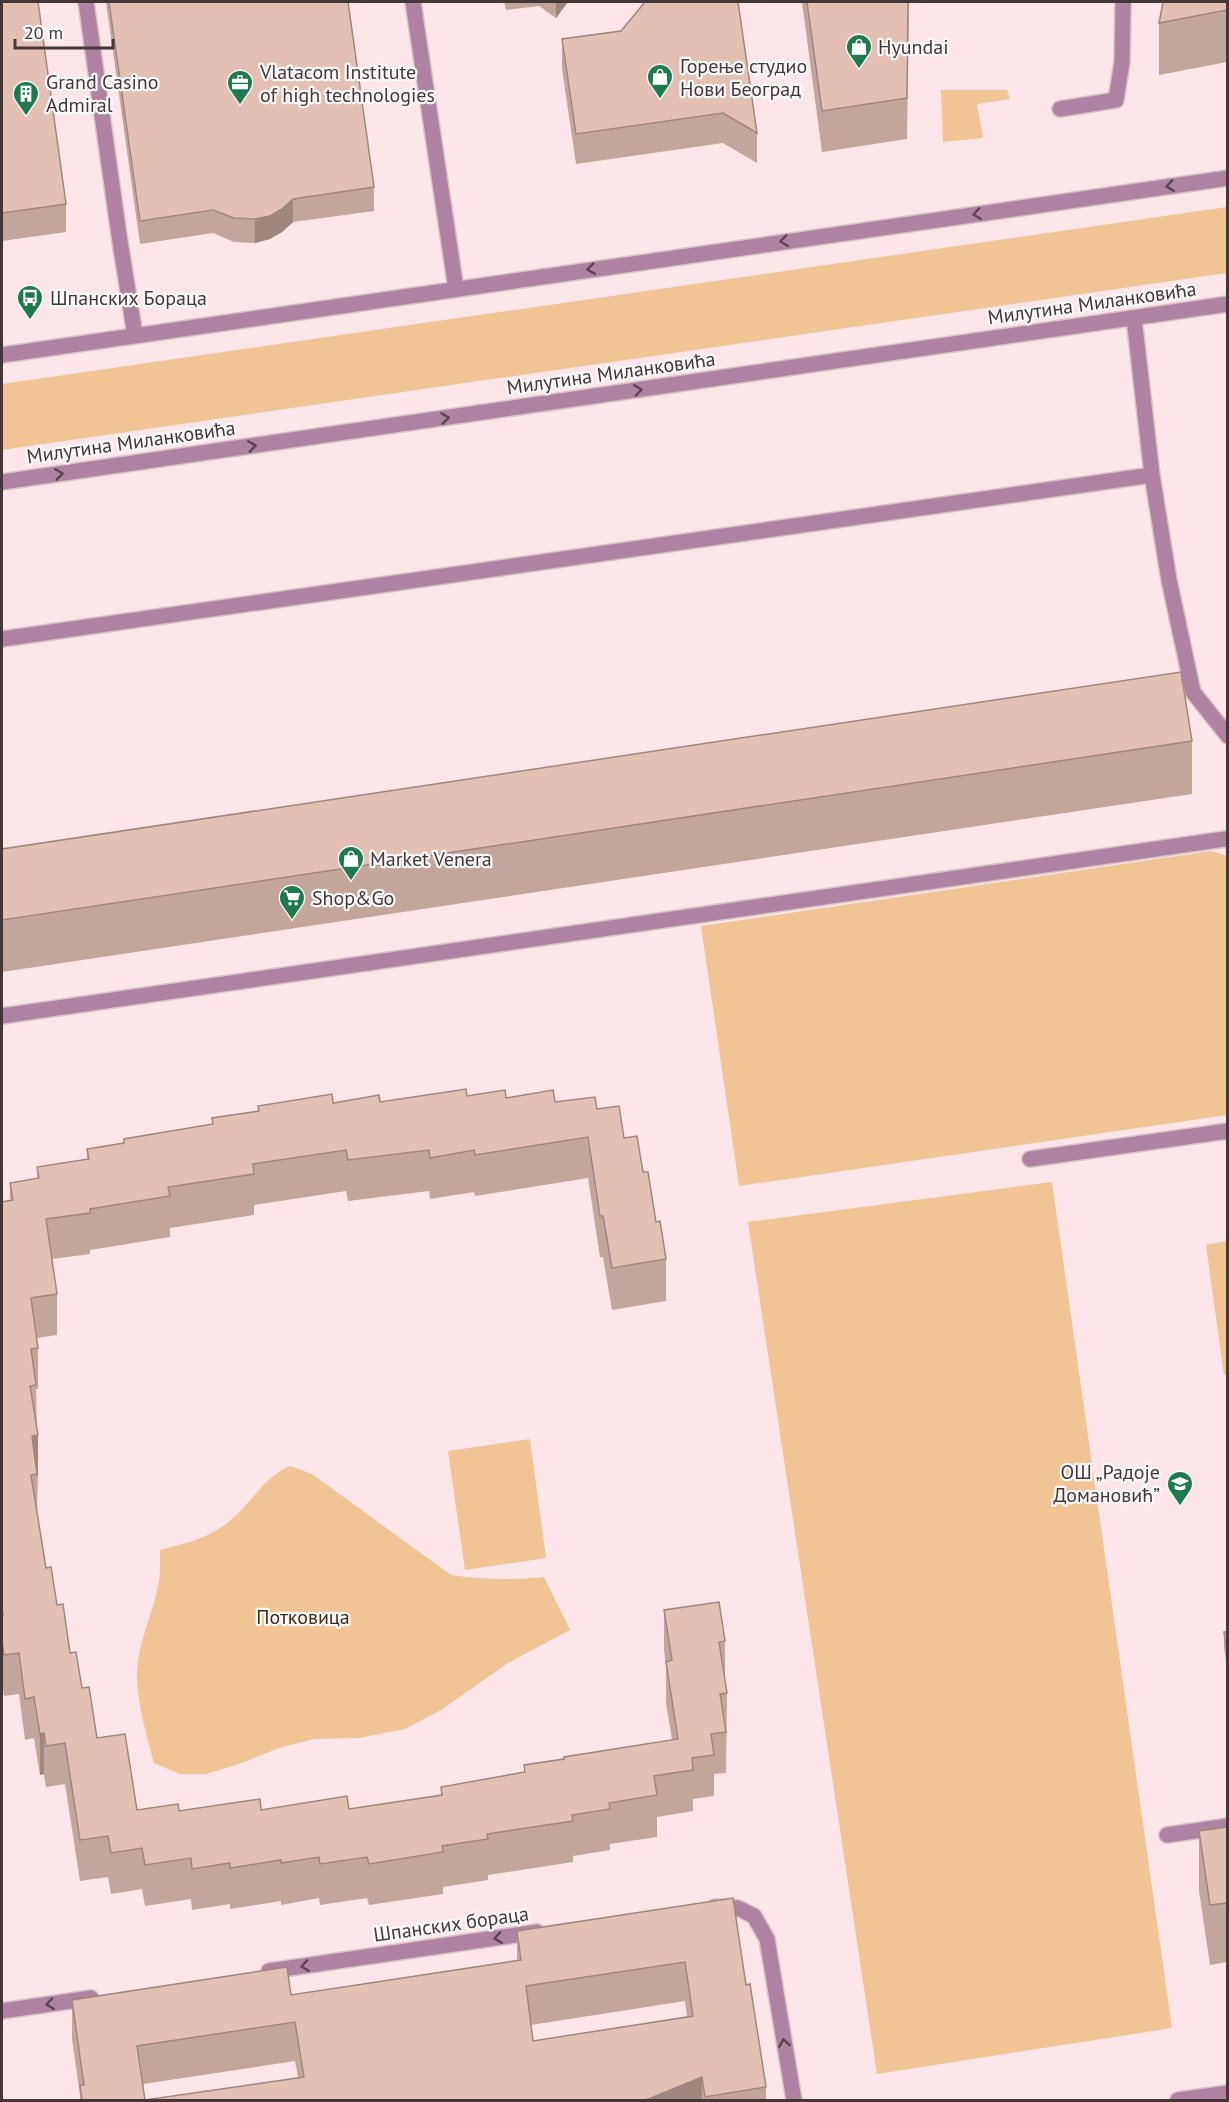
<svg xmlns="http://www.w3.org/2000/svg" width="1229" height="2102" font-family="'PT Sans',sans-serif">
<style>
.green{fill:#f1c495}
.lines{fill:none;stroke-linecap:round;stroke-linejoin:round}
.minor-casing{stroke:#d8c2c6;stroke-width:18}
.minor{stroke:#af82a1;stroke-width:15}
.wall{fill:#c4a59b;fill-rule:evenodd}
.shaded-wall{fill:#a0867e}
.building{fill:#e4c0b4;stroke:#a0867e;stroke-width:1.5;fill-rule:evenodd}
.oneway{stroke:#5a454d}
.labels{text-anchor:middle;stroke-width:4.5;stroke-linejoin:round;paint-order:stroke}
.poi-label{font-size:20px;fill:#453638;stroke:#f9f9f9;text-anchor:start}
.street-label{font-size:20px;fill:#453638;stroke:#f9f9f9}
.park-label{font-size:20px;fill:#402a11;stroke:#f9f9f9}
</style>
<rect width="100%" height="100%" fill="#fde5e9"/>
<path class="green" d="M 941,90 L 1007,90 L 1010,99 L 977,104 L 983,138 L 943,142 Z
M 1227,207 L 1227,273 L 2,450 L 2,384 Z
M 1211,851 L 1227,856 L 1227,1115 L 739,1186 L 701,926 Z
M 1052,1182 L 1172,2028 L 877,2074 L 748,1222 Z
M 1227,1241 L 1228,1374 L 1224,1375 L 1206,1245 Z
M 530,1439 L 546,1558 L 465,1570 L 448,1451 Z
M 290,1466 L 312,1474 L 451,1575 C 483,1580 513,1580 544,1577 L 570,1630 L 508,1663 L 441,1710 L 405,1729 L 359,1738 L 314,1739 L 279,1748 L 239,1764 L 206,1774 L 180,1774 L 154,1763 C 147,1737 136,1699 137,1672 C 138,1644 151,1618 157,1591 C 161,1577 160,1563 160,1550 C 187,1543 210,1538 232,1519 C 253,1501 264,1477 290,1466 Z"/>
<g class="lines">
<defs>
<path id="minor" d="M 86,2 L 120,242 L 135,335
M 413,2 L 456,289
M 1060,109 L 1116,100 L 1122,62 L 1123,2
M 1134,318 L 1152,475 L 1169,580 L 1193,692 L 1228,736
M 2,355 L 1228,178
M 2,482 L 1228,304
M 2,639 L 1152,475
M 2,1016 L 1225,839 L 1228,840
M 1030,1159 L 1228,1131
M 1167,1835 L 1228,1826
M 715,1907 L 738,1908 L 754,1916 L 767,1939 L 794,2100
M 269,1971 L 537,1932
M 2,2011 L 91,1998
M 1178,2100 L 1228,2093"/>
</defs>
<use href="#minor" class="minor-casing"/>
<use href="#minor" class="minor"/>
</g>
<path class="wall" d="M 2,2 L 66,204 L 66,232 L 2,241 Z
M 106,2 L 348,2 L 374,187 L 374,211 L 293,222 L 282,232 L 270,239 L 255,243 L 234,242 L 213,233 L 140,244 Z
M 504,2 L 568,2 L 556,18 L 539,6 L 506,10 Z
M 802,2 L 909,2 L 907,139 L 822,152 Z
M 1227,2 L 1227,62 L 1159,75 L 1159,23 Z
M 621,31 L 757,133 L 757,163 L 723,143 L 576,164 L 562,69 L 562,39 Z
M 1192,741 L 1192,794 L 2,972 L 2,849 Z
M 467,1096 L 506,1098 L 555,1102 L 597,1109 L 624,1138 L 643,1172 L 666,1259 L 666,1301 L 612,1310 L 603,1257 L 600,1257 L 588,1178 L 475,1196 L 474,1192 L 430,1199 L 429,1191 L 348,1201 L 346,1191 L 254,1205 L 254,1215 L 170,1228 L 170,1237 L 90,1250 L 90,1254 L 52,1259 L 57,1294 L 57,1335 L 37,1338 L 38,1348 L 38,1389 L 36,1389 L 38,1476 L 37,1513 L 46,1568 L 70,1653 L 97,1738 L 137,1810 L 179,1811 L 349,1809 L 441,1795 L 441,1787 L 524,1772 L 524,1765 L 672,1740 L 666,1703 L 666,1665 L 664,1651 L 664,1610 L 725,1641 L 725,1680 L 727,1693 L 726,1773 L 714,1774 L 714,1796 L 693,1799 L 693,1811 L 657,1817 L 657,1837 L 610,1844 L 610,1850 L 573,1856 L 573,1862 L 488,1875 L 488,1880 L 443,1887 L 443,1894 L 369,1905 L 367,1898 L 320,1905 L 319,1898 L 281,1905 L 281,1901 L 230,1909 L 230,1904 L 192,1910 L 191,1899 L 145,1906 L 142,1889 L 111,1894 L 108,1877 L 80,1881 L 65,1784 L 46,1787 L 44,1774 L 40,1775 L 34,1738 L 25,1740 L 19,1694 L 4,1696 L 2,1682 L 2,1202 L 10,1200 L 10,1183 L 37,1178 L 37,1167 L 87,1159 L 87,1149 L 124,1143 L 212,1124 L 212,1118 L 258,1111 L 258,1106 L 333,1103 L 380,1102 Z
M 1224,1632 L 1227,1632 L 1227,1667 L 1224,1648 Z
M 1227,1827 L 1227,1962 L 1210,1965 L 1199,1891 L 1199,1831 Z
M 733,1898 L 746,1985 L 766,2087 L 766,2100 L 80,2100 L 80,2095 L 72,2039 L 72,2000 L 291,1995 L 517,1960 L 517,1931 ZM 685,2001 L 687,2017 L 533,2041 L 531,2025 ZM 295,2061 L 298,2078 L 145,2100 L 143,2084 Z"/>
<path class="shaded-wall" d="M 556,2 L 568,2 L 556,18 Z
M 293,199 L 293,222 L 282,232 L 270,239 L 255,243 L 255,219 Z
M 38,1435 L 38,1476 L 37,1476 L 32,1436 Z
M 44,1733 L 44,1774 L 40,1775 L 40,1734 Z
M 702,2077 L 702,2100 L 646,2100 Z"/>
<path class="building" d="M 2,2 L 38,2 L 66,204 L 2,213 Z
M 109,2 L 348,2 L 374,187 L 293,199 L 282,209 L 270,216 L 255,219 L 234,218 L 213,210 L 140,221 Z
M 645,2 L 738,2 L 757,133 L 723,113 L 576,134 L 562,39 L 621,31 Z
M 807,2 L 908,2 L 907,98 L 822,111 Z
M 1163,2 L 1227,2 L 1227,10 L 1159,23 Z
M 1181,672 L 1192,741 L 2,920 L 2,849 Z
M 466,1089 L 467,1096 L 505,1090 L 506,1098 L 553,1090 L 555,1102 L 595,1097 L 597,1109 L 619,1106 L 624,1138 L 637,1136 L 643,1172 L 648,1172 L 656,1222 L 660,1221 L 666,1259 L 612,1268 L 603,1216 L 600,1216 L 588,1137 L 475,1155 L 474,1150 L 430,1158 L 429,1150 L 348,1160 L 346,1150 L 253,1164 L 254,1174 L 168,1187 L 170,1196 L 90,1209 L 90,1213 L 46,1219 L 57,1294 L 31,1298 L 38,1348 L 31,1349 L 36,1385 L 30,1386 L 38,1435 L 32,1436 L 37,1474 L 31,1475 L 46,1568 L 51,1567 L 57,1605 L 63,1604 L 70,1653 L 76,1652 L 82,1688 L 89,1687 L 97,1738 L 125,1734 L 137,1810 L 178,1804 L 179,1811 L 260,1799 L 261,1810 L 347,1796 L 349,1809 L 442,1795 L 441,1787 L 525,1772 L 524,1765 L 564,1759 L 564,1757 L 678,1739 L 666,1662 L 672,1660 L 664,1610 L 719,1602 L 725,1641 L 719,1642 L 727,1693 L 720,1694 L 726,1732 L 711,1734 L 714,1755 L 692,1758 L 693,1770 L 654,1776 L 657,1795 L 609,1803 L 610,1809 L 572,1815 L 573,1821 L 487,1834 L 488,1839 L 442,1846 L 443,1852 L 369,1864 L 367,1857 L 320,1864 L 319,1857 L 281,1863 L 281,1860 L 230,1868 L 230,1863 L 192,1869 L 191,1858 L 145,1865 L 142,1848 L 111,1853 L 108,1836 L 80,1840 L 65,1743 L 46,1746 L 44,1733 L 40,1734 L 34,1697 L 25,1699 L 19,1653 L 4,1655 L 2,1641 L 2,1615 L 3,1615 L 2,1607 L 2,1202 L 13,1200 L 10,1183 L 39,1178 L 37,1167 L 89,1159 L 87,1149 L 124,1143 L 124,1139 L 213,1124 L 212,1118 L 259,1111 L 258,1106 L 332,1094 L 333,1103 L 379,1095 L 380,1102 Z
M 1224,1632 L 1227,1632 L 1227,1651 Z
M 1227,1827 L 1227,1903 L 1210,1905 L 1199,1831 Z
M 733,1898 L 746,1985 L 750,1984 L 766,2087 L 705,2097 L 702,2077 L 646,2100 L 82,2100 L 80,2085 L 84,2085 L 72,2000 L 287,1967 L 291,1995 L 521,1960 L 517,1931 ZM 685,1962 L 693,2016 L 533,2041 L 526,1986 ZM 295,2022 L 304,2077 L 145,2100 L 137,2046 Z"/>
<defs><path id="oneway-chevron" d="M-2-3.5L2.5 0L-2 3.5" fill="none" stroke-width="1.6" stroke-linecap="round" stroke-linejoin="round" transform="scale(1.5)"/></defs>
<g class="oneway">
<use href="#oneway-chevron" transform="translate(1170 186) rotate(172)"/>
<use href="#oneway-chevron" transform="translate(977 214) rotate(172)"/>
<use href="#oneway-chevron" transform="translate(784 241) rotate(172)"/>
<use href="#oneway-chevron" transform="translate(591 269) rotate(172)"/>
<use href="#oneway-chevron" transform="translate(638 390) rotate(-8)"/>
<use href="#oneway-chevron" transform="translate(445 418) rotate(-8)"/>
<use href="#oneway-chevron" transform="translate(252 446) rotate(-8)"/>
<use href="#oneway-chevron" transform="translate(59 474) rotate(-8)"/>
<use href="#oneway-chevron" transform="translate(498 1938) rotate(172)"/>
<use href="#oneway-chevron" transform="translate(305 1966) rotate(172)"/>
<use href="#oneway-chevron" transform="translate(50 2004) rotate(172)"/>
<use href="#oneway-chevron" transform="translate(784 2043) rotate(-99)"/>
</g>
<defs>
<symbol id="shop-pin" viewBox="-11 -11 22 30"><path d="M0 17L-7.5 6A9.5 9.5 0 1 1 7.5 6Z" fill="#1e794f" stroke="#f9f9f9"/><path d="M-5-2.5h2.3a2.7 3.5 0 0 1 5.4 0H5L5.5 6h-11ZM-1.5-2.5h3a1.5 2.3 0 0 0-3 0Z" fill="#fff"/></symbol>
<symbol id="office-pin" viewBox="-11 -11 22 30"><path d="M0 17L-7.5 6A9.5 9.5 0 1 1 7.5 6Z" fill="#1e794f" stroke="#f9f9f9"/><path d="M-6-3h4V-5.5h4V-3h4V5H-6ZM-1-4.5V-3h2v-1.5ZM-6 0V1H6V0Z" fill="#fff"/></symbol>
<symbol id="building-pin" viewBox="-11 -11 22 30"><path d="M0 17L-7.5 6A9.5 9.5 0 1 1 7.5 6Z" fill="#1e794f" stroke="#f9f9f9"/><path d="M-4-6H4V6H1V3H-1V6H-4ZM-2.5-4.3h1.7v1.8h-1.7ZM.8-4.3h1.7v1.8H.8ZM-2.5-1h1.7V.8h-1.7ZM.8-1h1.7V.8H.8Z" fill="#fff"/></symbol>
<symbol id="bus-pin" viewBox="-11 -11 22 30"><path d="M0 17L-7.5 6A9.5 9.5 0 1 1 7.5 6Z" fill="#1e794f" stroke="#f9f9f9"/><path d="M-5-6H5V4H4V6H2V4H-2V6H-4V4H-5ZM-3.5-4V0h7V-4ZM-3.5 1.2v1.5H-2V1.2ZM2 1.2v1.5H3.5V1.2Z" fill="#fff"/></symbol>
<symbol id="supermarket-pin" viewBox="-11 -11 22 30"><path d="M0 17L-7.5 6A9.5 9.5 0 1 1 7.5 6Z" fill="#1e794f" stroke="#f9f9f9"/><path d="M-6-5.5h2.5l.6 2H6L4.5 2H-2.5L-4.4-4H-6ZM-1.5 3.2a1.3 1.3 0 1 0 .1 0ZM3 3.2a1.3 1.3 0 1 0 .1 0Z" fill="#fff"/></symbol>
<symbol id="school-pin" viewBox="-11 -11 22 30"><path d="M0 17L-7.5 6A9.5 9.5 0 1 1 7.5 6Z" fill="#1e794f" stroke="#f9f9f9"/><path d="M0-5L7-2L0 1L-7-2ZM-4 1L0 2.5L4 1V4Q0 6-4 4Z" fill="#fff"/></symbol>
</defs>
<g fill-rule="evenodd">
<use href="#shop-pin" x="844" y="32" width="30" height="40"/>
<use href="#shop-pin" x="645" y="62" width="30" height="40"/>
<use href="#office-pin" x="225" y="68" width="30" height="40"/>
<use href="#building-pin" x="11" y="79" width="30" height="40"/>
<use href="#bus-pin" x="15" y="283" width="30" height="40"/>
<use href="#shop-pin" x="336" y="844" width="30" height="40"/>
<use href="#supermarket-pin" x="277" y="883" width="30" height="40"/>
<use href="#school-pin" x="1165" y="1469" width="30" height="40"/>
</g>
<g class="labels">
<g class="poi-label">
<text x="878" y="54">Hyundai</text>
<text x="680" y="73">Горење студио<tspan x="680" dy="23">Нови Београд</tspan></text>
<text x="260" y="79">Vlatacom Institute<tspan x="260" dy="23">of high technologies</tspan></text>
<text x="46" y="89">Grand Casino<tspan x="46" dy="23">Admiral</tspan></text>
<text x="50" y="305">Шпанских Бораца</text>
<text x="370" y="866">Market Venera</text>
<text x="312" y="905">Shop&amp;Go</text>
<text x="1160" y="1479" text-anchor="end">ОШ „Радоје<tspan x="1160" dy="23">Домановић”</tspan></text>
</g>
<g class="street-label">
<text transform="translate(1092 303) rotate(-8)" y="7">Милутина Миланковића</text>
<text transform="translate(611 373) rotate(-8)" y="7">Милутина Миланковића</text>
<text transform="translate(131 442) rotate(-8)" y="7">Милутина Миланковића</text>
<text transform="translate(451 1924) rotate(-8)" y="7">Шпанских бораца</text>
</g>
<g class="park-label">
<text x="303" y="1624">Потковица</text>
</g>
</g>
<rect width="1229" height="2102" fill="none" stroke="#453638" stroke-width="6"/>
<path d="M15 39v9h98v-9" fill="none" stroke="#453638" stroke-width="3"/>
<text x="24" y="39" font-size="18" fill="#453638" stroke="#f9f9f9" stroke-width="4.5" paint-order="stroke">20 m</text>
</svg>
